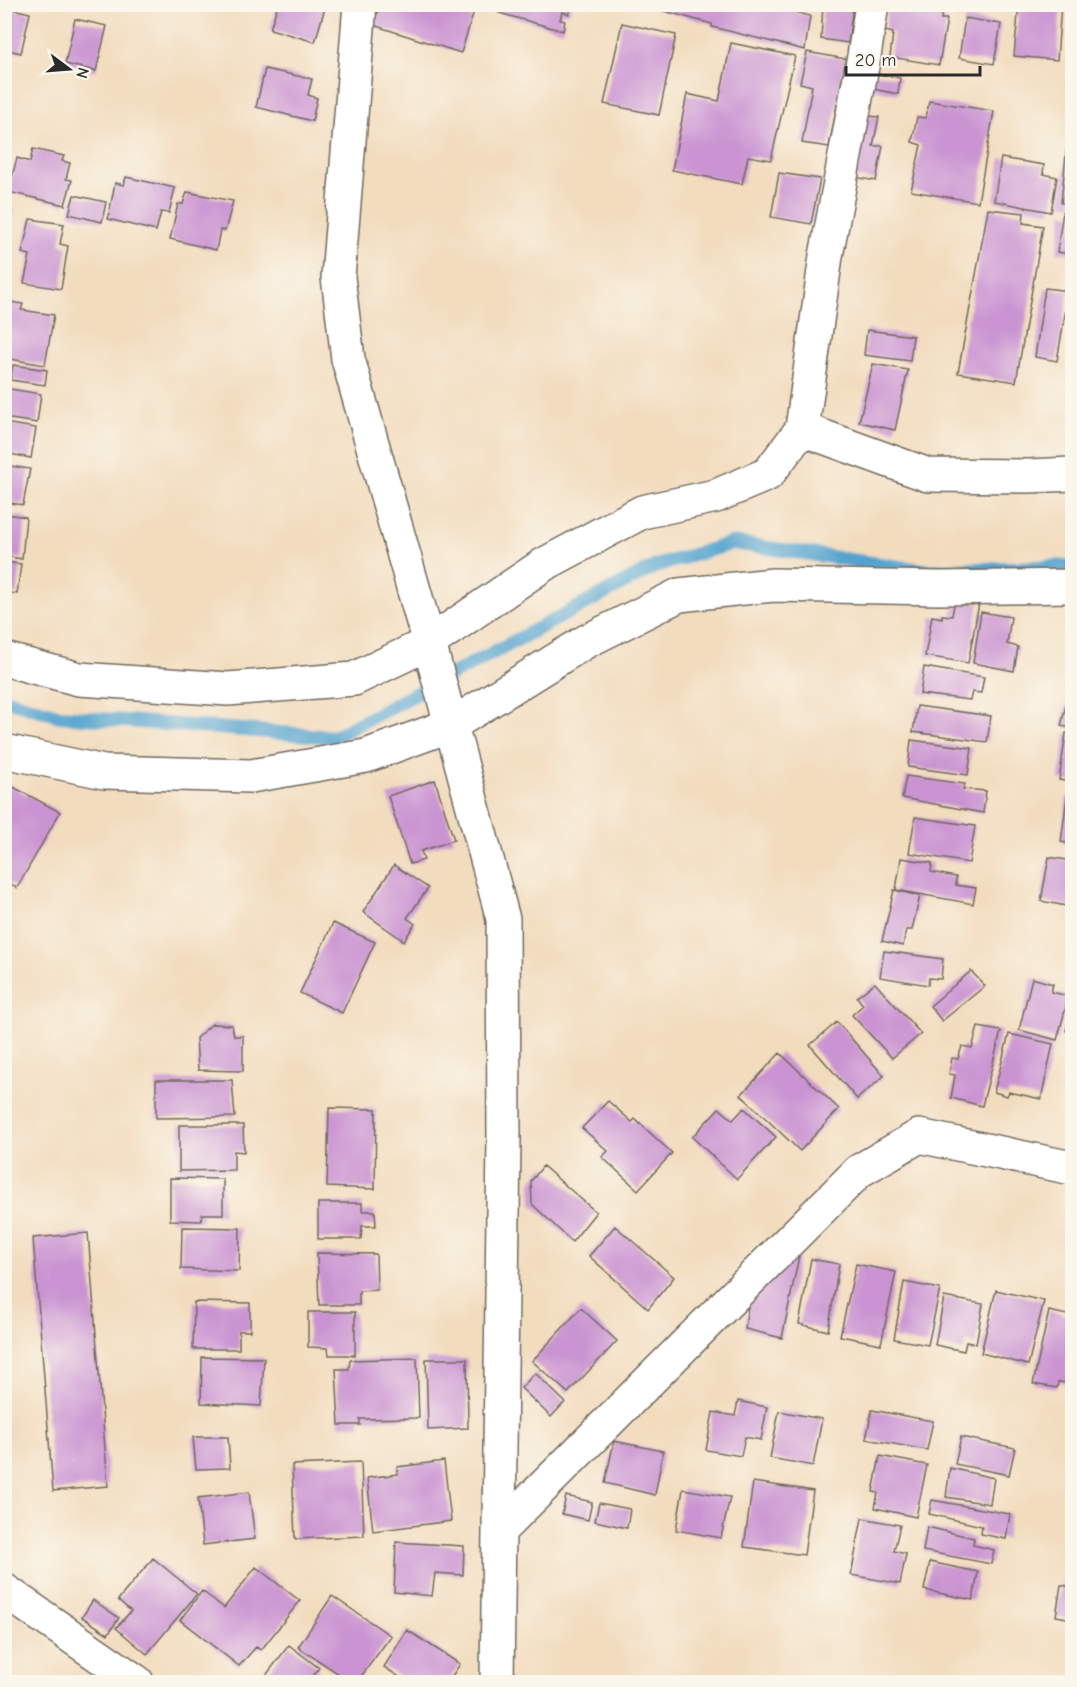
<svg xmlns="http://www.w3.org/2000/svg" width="1077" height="1687" font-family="'Comic Neue',sans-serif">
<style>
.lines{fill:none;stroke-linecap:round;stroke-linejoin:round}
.stream{stroke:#53a3ce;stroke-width:14}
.building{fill:#ca94d2}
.minor-casing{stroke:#71695e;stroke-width:36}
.minor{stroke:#fff;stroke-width:33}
</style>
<rect width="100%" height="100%" fill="#fbf7ec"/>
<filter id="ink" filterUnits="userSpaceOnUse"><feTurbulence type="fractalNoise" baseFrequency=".0167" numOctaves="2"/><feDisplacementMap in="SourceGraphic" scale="12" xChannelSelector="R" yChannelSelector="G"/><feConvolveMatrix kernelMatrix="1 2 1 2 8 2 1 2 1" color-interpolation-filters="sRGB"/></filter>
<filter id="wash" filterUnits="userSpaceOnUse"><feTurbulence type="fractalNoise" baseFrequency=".008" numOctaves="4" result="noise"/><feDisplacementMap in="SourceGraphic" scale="24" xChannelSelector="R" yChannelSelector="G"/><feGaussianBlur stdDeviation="1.35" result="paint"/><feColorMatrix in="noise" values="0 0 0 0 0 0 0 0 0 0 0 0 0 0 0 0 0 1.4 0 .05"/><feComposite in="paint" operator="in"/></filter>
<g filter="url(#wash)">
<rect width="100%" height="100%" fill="#f2dcbe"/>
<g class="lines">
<path class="stream" d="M 4,699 L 60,716 L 334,737 L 656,566 L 733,543 L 928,571 L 1072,566"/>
</g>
<g id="blocks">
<path class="building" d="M 184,4 L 207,4 L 205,11 Z
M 278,4 L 326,4 L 315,42 L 270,29 Z
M 501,4 L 571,4 L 569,14 L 562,12 L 560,20 L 565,21 L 563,31 L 499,13 Z
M 713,4 L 730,8 L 731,4 L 797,4 L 795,12 L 810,16 L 805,50 L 712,27 L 712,24 L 642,5 Z
M 823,4 L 853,4 L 848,43 L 821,39 Z
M 944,4 L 941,19 L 947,19 L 939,65 L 890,57 L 893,33 L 885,31 L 888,5 Z
M 1019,4 L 1061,4 L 1057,60 L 1014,56 Z
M 380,5 L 455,5 L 474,11 L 461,53 L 373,25 Z
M 4,7 L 30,13 L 21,53 L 4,49 Z
M 965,18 L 1001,24 L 994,64 L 959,58 Z
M 75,19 L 107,26 L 96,71 L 65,64 Z
M 622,23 L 676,35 L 659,115 L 604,104 Z
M 731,43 L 795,56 L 771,160 L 748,156 L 742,184 L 672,170 L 687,94 L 719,101 Z
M 807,52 L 846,59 L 829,147 L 802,143 L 812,86 L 800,83 Z
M 265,69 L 312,79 L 308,95 L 317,98 L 312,121 L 256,107 Z
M 862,71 L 900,78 L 898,94 L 858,86 Z
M 929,101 L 994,111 L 978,202 L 911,191 L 921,145 L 912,142 L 917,117 L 926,118 Z
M 848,114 L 879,117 L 873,146 L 883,146 L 876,181 L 837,174 Z
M 1067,145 L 1072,145 L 1072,205 L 1061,203 Z
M 33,149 L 64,156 L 62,161 L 70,163 L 66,179 L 72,180 L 65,205 L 8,192 L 17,158 L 30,162 Z
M 1001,158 L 1044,165 L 1043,174 L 1057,177 L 1051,212 L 994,201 Z
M 779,173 L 820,179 L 811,224 L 771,217 Z
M 126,177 L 175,188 L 169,213 L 161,212 L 156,231 L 108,219 L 115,183 L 124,185 Z
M 187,192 L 233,201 L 225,231 L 220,230 L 216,250 L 170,239 L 178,204 L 183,204 Z
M 74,195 L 106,202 L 102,222 L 69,214 Z
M 4,209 L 12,211 L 6,242 L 4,242 Z
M 988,209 L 1024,213 L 1023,223 L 1043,226 L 1016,382 L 958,373 Z
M 1063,212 L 1072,214 L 1072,254 L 1057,252 Z
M 30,219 L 64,224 L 60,244 L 68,246 L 61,289 L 24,283 L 30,255 L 22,253 Z
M 1045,288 L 1069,291 L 1057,361 L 1035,357 Z
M 4,301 L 23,304 L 21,310 L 54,315 L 45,365 L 4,358 Z
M 867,330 L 913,336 L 910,361 L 864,355 Z
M 873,364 L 908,370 L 895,430 L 859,422 Z
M 13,365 L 47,370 L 45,385 L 10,380 Z
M 4,388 L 41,394 L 37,423 L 4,418 Z
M 4,423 L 36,428 L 31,458 L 4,453 Z
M 4,465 L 30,469 L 23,505 L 4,502 Z
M 5,514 L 26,517 L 22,559 L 5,556 Z
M 4,562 L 21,564 L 17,594 L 4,592 Z
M 955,599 L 979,603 L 968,663 L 925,656 L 932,616 L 942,618 L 942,615 L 952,616 Z
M 981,612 L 1011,617 L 1007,644 L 1018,647 L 1014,671 L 973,663 Z
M 924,667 L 984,677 L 981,693 L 972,692 L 970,700 L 920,694 Z
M 1066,705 L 1072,706 L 1072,728 L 1061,726 Z
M 917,706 L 991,716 L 987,742 L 913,732 Z
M 1066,733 L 1072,734 L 1072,782 L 1059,780 Z
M 911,740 L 972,748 L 968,775 L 908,767 Z
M 906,776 L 965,784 L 963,789 L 986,791 L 983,813 L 902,798 Z
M 435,780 L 454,840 L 421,851 L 424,860 L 410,864 L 388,796 Z
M 4,782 L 60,812 L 17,888 L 4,880 Z
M 1067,797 L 1072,798 L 1072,844 L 1061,842 Z
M 915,817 L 975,826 L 969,863 L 909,853 Z
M 1049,857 L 1072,861 L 1071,907 L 1041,901 Z
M 901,858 L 932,863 L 931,872 L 956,877 L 956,885 L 976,888 L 973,904 L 896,890 Z
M 394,865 L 428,888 L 407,918 L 415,924 L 404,941 L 363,912 Z
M 894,890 L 920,896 L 912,930 L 906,930 L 903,946 L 882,941 Z
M 333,923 L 375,942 L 342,1013 L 300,993 Z
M 884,951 L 943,959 L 941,979 L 929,978 L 928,985 L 880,977 Z
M 971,971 L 985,986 L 942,1021 L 930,1006 Z
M 1032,978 L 1053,984 L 1051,992 L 1069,996 L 1057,1040 L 1019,1030 Z
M 875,983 L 921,1034 L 892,1058 L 852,1015 L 863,1005 L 857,997 Z
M 1072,1006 L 1072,1032 L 1066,1031 Z
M 837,1022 L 884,1076 L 857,1099 L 810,1045 Z
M 212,1024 L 232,1025 L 234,1036 L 243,1036 L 243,1071 L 198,1070 L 196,1038 Z
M 978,1027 L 1001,1031 L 982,1106 L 951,1098 L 955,1075 L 949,1074 L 952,1058 L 958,1059 L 962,1046 L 972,1048 Z
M 1009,1034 L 1053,1044 L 1041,1099 L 1009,1092 L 1007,1096 L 994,1092 Z
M 780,1053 L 839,1109 L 800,1151 L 741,1095 Z
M 156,1080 L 232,1080 L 235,1117 L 156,1118 Z
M 608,1101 L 632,1122 L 635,1119 L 672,1153 L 638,1190 L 602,1157 L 608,1151 L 582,1128 Z
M 329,1108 L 376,1109 L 375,1189 L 327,1187 Z
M 719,1108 L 733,1120 L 744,1108 L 776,1137 L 737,1179 L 692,1137 Z
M 179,1125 L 243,1125 L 244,1152 L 234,1151 L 234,1170 L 179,1171 Z
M 543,1166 L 596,1212 L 572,1242 L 532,1204 L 531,1181 Z
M 170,1178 L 223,1179 L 223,1214 L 202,1214 L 201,1221 L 170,1220 Z
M 318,1203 L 362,1203 L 362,1211 L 375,1211 L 376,1226 L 362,1226 L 361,1239 L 318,1239 Z
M 615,1226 L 674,1277 L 648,1309 L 589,1256 Z
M 182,1227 L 240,1228 L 239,1271 L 181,1269 Z
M 88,1233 L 108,1486 L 53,1491 L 33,1238 Z
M 317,1253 L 376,1254 L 377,1290 L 359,1291 L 359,1305 L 319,1305 Z
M 788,1253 L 799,1256 L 782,1338 L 745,1329 L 748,1305 Z
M 811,1259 L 839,1264 L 828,1331 L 799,1324 Z
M 856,1264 L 896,1272 L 881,1344 L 840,1336 Z
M 904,1282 L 940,1289 L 928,1345 L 894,1339 Z
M 996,1290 L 1044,1301 L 1028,1365 L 981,1353 Z
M 944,1297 L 983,1304 L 976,1344 L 966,1342 L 964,1351 L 935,1345 Z
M 194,1302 L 250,1303 L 250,1331 L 239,1331 L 239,1349 L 193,1349 Z
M 581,1308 L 617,1341 L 568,1393 L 532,1361 Z
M 1049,1311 L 1072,1316 L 1072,1373 L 1071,1383 L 1058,1382 L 1057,1388 L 1033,1384 Z
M 308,1312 L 355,1312 L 355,1355 L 329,1355 L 328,1348 L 308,1347 Z
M 202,1357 L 264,1358 L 261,1406 L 201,1403 Z
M 417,1358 L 419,1418 L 360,1419 L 360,1425 L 339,1425 L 336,1369 L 349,1369 L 350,1360 Z
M 426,1359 L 467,1359 L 468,1428 L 428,1430 Z
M 535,1373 L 565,1402 L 551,1417 L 521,1388 Z
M 738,1401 L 767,1407 L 761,1440 L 745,1437 L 741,1456 L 706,1450 L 713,1412 L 735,1416 Z
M 872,1410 L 933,1421 L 927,1450 L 866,1439 Z
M 779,1411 L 822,1419 L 813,1466 L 770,1458 Z
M 193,1437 L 228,1437 L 230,1468 L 196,1469 Z
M 961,1437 L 1015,1448 L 1009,1475 L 955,1464 Z
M 614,1441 L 663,1451 L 655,1495 L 605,1483 Z
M 880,1456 L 927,1465 L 916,1517 L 875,1508 L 878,1493 L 873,1492 Z
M 444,1461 L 451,1521 L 373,1531 L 367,1478 L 398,1474 L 397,1467 Z
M 361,1462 L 364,1536 L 295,1539 L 292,1465 Z
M 950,1468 L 994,1478 L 990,1504 L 946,1497 Z
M 753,1482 L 813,1491 L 804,1555 L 744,1547 Z
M 683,1489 L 730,1497 L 721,1538 L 676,1530 Z
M 249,1492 L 255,1539 L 203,1545 L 198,1498 Z
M 566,1496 L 592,1502 L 588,1520 L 562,1514 Z
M 932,1500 L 1010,1514 L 1006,1539 L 981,1534 L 982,1526 L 929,1514 Z
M 599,1503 L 630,1509 L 627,1528 L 595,1521 Z
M 862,1518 L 900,1525 L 894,1551 L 906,1554 L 900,1584 L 851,1575 Z
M 927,1527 L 974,1538 L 973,1545 L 994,1550 L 991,1564 L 923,1551 Z
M 396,1542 L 464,1546 L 463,1575 L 435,1573 L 432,1596 L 394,1592 Z
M 1070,1548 L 1072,1548 L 1072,1564 L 1068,1564 Z
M 153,1558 L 197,1594 L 147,1654 L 116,1628 L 131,1611 L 118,1600 Z
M 930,1562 L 978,1572 L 973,1600 L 924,1590 Z
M 256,1567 L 300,1601 L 261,1650 L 256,1647 L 239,1666 L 180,1620 L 202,1591 L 224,1608 Z
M 1061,1585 L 1072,1587 L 1072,1619 L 1056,1616 Z
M 332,1596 L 391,1636 L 357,1682 L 351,1682 L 298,1647 Z
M 93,1600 L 119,1618 L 108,1634 L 82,1617 Z
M 407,1630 L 460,1664 L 448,1682 L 407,1682 L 384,1667 Z
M 289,1645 L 319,1668 L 309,1682 L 261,1682 Z"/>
</g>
</g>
<g filter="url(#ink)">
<use href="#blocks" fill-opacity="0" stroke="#71695e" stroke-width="1.5"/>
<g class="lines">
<defs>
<path id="minor" d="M 360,4 L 338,277 L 348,359 L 429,643 L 503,919 L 504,1138 L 497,1682
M 802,429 L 928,475 L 1029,476 L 1072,474
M 4,659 L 79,679 L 228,689 L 354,679 L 429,643 L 543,565 L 642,512 L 716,496 L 768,474 L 802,429 L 826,256 L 864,56 L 872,4
M 4,751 L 104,772 L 251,776 L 366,756 L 451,725 L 585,642 L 679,595 L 773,585 L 939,588 L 1072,586
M 499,1531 L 859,1171 L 919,1136 L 1072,1168
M 4,1590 L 137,1682"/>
</defs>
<use href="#minor" class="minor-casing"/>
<use href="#minor" class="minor"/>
</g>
</g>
<rect width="1077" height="1687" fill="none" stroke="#fbf7ec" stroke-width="24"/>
<g transform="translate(69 69) rotate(106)" stroke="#fbf7ec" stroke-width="4.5" paint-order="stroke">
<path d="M0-4.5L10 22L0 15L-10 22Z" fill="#2b2b2b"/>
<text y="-9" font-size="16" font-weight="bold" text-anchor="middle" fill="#2b2b2b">N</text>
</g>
<path d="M846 66v9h134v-9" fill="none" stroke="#2b2b2b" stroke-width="3"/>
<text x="855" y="66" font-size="18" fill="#2b2b2b" stroke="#fbf7ec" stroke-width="4.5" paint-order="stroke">20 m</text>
</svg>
